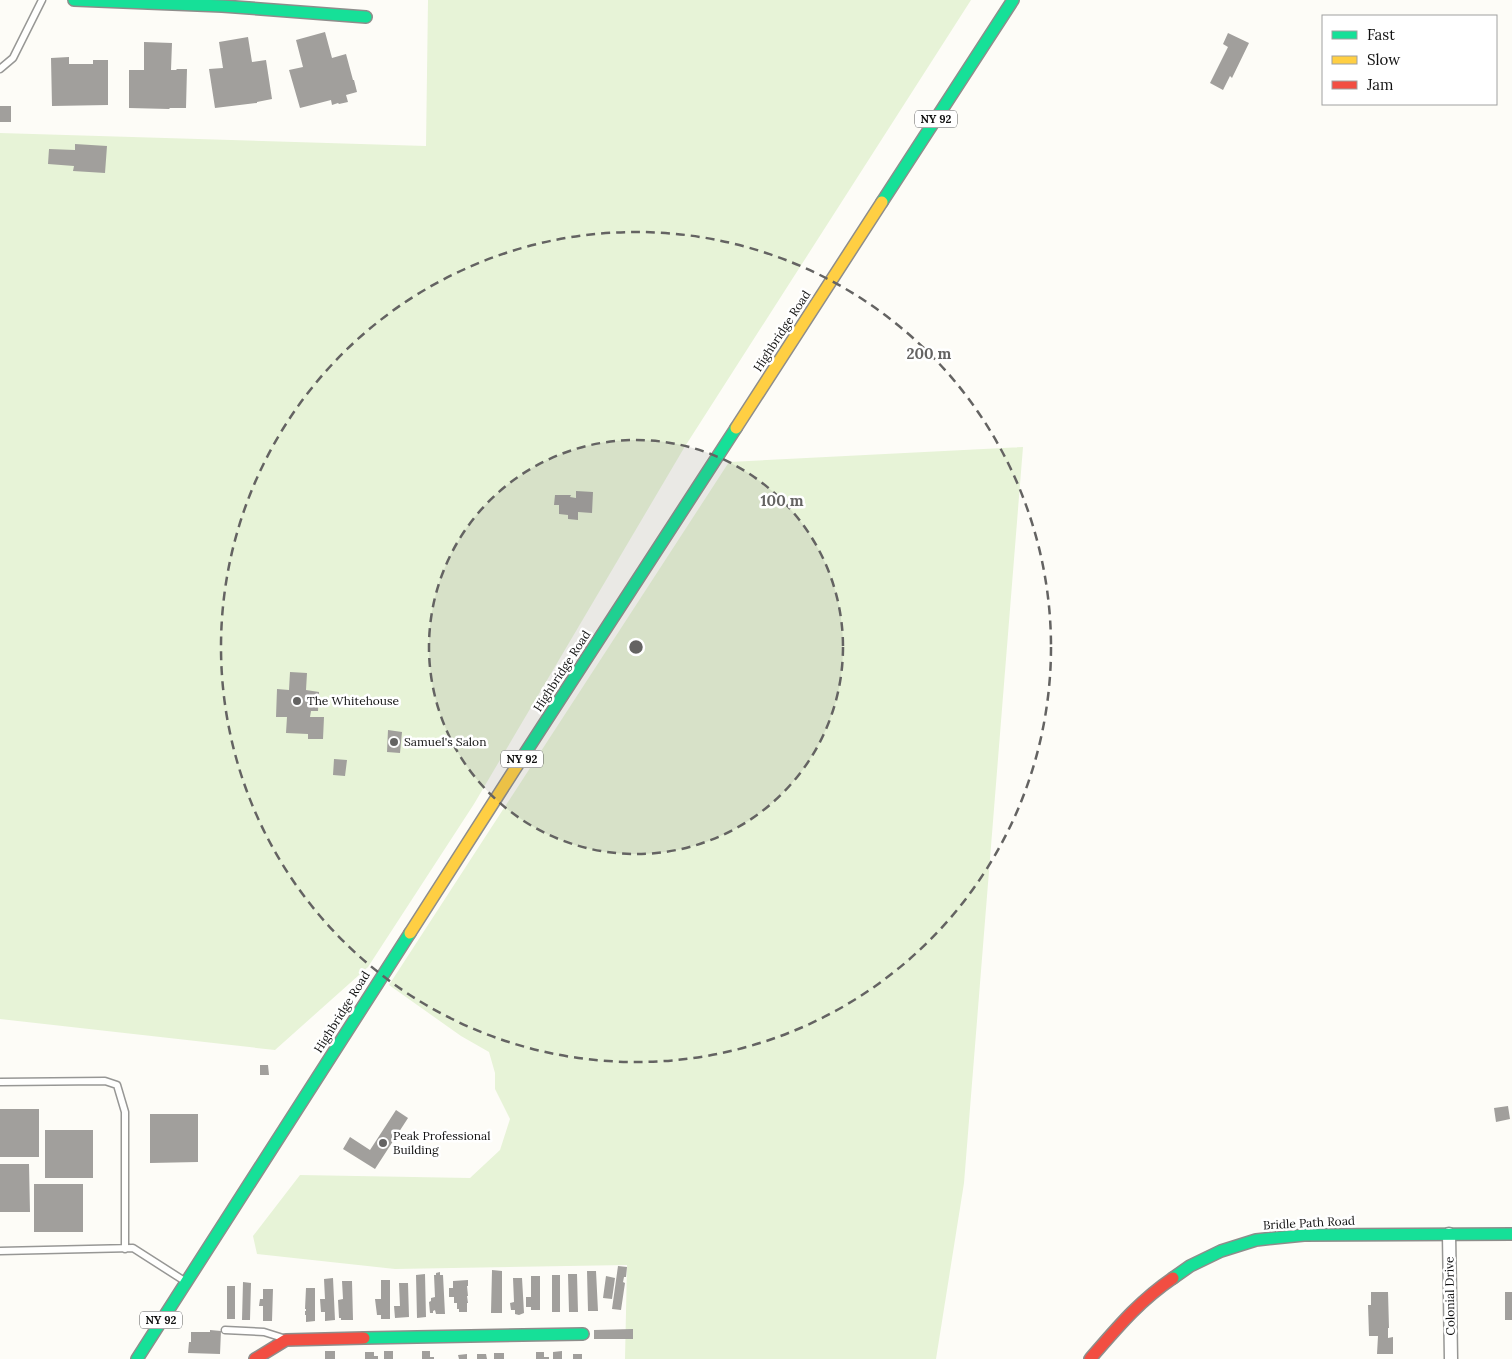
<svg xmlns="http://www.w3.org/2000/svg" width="1512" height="1359" font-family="Lora,serif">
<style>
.green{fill:#e7f3d7}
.building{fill:#a19f9c}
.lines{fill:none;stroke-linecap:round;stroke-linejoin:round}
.lane-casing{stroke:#979795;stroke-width:9}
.street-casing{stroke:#979795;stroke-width:15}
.fast-casing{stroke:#8e8d8b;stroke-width:14}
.slow-casing{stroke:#8e8d8b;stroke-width:14}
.jam-casing{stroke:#8e8d8b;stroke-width:14}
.lane{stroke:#fffffe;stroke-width:6}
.street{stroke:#fffffe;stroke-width:12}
.fast{stroke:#16e098;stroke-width:11}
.slow{stroke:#ffcf43;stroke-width:11}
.jam{stroke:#f24e42;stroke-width:11}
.ring{fill:none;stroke:#646362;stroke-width:2.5;stroke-dasharray:9 6}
.poi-dot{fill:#646362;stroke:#fff;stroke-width:2}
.labels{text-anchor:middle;stroke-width:5;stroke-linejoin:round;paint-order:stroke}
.shield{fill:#fff;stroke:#585858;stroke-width:1}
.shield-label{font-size:11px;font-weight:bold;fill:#111}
.street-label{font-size:12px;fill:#111;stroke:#fff}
.poi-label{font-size:12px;fill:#111;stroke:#fff;text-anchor:start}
.centre{fill:#646362;stroke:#fff;stroke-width:2.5}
.ring-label{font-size:15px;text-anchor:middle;font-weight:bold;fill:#646362;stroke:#fff;stroke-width:5;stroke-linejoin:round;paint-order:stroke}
</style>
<rect width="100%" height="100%" fill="#fdfcf7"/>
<path class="green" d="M 428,0 L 971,0 L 684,448 L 474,804 L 368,967 L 275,1050 L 0,1019 L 0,133 L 426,146 Z
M 1023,447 L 964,1183 L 936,1359 L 625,1359 L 627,1265 L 395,1269 L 257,1254 L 253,1236 L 300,1175 L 470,1178 L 500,1150 L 510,1119 L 495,1089 L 495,1073 L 489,1052 L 461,1036 L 389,985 L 729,462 Z"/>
<path class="building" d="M 325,32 L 332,58 L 346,54 L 353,80 L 354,80 L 357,92 L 346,95 L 348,102 L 339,104 L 338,103 L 332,105 L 331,100 L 300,108 L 289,70 L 303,67 L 296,40 Z
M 1228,33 L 1249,43 L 1232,78 L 1230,76 L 1223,90 L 1210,83 L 1228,47 L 1223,44 Z
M 248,37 L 252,62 L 266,60 L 272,99 L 257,102 L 257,103 L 215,108 L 209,69 L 223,68 L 219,42 Z
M 144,42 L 172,43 L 171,70 L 177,70 L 176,69 L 187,69 L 186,108 L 170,108 L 169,109 L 129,108 L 129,70 L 144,70 Z
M 69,57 L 69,64 L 93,64 L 93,60 L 108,60 L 108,105 L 52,106 L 51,58 Z
M 0,106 L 11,106 L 11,122 L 0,122 Z
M 75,144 L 107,146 L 105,173 L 73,171 L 74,166 L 48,164 L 49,149 L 75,150 Z
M 576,491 L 593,492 L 592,513 L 578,512 L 578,520 L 568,519 L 568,515 L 559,514 L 559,505 L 554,505 L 555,495 L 571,495 L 570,497 L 576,498 Z
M 290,672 L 307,673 L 306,690 L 319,692 L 318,711 L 311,711 L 310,717 L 324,717 L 323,739 L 308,739 L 308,734 L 286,733 L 287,717 L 276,717 L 277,689 L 289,690 Z
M 388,730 L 402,732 L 400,753 L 387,752 Z
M 334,759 L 347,760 L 345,776 L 333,775 Z
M 260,1065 L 268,1065 L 269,1075 L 260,1075 Z
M 1508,1106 L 1510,1119 L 1496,1122 L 1494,1108 Z
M 0,1109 L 39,1109 L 39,1157 L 0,1157 Z
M 396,1110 L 408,1118 L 375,1169 L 343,1149 L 350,1137 L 370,1150 Z
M 150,1114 L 198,1114 L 198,1162 L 150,1163 Z
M 45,1130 L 93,1130 L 93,1178 L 45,1178 Z
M 0,1164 L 29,1164 L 30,1212 L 0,1212 Z
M 34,1184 L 83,1184 L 83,1232 L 34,1232 Z
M 618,1266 L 627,1267 L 626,1277 L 624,1277 L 623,1282 L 625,1283 L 621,1310 L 612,1309 Z
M 492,1270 L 502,1271 L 502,1313 L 491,1313 Z
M 587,1271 L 596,1271 L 598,1311 L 588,1311 Z
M 440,1272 L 440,1275 L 443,1275 L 445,1314 L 436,1314 L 435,1310 L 433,1311 L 433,1313 L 430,1313 L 429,1302 L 431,1301 L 431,1298 L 435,1297 L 434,1275 L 436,1275 L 436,1273 Z
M 425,1274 L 426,1317 L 417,1318 L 416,1275 Z
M 568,1274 L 577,1274 L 578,1312 L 569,1312 Z
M 552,1275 L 560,1275 L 560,1312 L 552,1312 Z
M 531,1276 L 540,1276 L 540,1310 L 531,1310 L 531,1307 L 526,1307 L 526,1297 L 531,1297 Z
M 606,1276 L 615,1278 L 612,1299 L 603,1298 Z
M 333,1278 L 335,1320 L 325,1321 L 325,1312 L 321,1312 L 320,1299 L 325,1299 L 324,1279 Z
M 513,1278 L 522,1278 L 524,1313 L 519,1315 L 515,1314 L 515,1310 L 511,1310 L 510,1303 L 514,1302 Z
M 381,1280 L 390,1280 L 390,1319 L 381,1319 L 381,1315 L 377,1315 L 375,1299 L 381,1299 Z
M 468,1280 L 468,1286 L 467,1286 L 468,1296 L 467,1296 L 468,1303 L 467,1303 L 467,1312 L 459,1312 L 459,1309 L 457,1309 L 457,1303 L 454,1303 L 454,1297 L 449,1297 L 449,1288 L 453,1288 L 453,1281 Z
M 342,1281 L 352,1281 L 353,1320 L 341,1320 L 341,1318 L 339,1318 L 338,1300 L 343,1299 Z
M 243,1282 L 251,1283 L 250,1320 L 242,1320 Z
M 399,1283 L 408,1283 L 409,1317 L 395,1318 L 394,1306 L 400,1306 Z
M 227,1286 L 235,1286 L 235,1319 L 227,1319 Z
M 306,1288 L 315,1288 L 315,1321 L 306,1322 L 306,1315 L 305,1315 L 305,1311 L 306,1311 L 306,1309 L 305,1309 Z
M 263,1289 L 273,1289 L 272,1321 L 263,1321 L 263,1306 L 259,1306 L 260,1299 L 263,1299 Z
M 1371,1292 L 1388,1292 L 1389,1328 L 1388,1328 L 1388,1338 L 1393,1337 L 1393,1354 L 1377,1354 L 1378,1336 L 1369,1336 L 1368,1305 L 1371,1305 Z
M 1505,1292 L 1512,1292 L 1512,1320 L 1505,1320 Z
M 633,1329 L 633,1339 L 594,1339 L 594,1330 Z
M 210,1330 L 221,1331 L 220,1354 L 188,1353 L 189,1342 L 191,1342 L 191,1332 L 210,1332 Z
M 325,1351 L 335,1351 L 335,1359 L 325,1359 Z
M 384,1351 L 393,1351 L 393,1359 L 384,1359 Z
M 422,1351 L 430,1351 L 430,1357 L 434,1357 L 434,1359 L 422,1359 Z
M 562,1351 L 562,1359 L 553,1359 L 553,1352 Z
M 365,1352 L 374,1352 L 374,1356 L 378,1356 L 378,1359 L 365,1359 Z
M 536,1352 L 544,1352 L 544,1357 L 549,1357 L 549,1359 L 536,1359 Z
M 494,1353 L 504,1353 L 504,1359 L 494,1359 Z
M 467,1354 L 467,1359 L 459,1359 L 458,1355 Z
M 477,1354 L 486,1354 L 487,1359 L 477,1359 Z
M 573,1354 L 582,1354 L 582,1359 L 573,1359 Z"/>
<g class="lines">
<defs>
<path id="lane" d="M 0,69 L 13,58 L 42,0
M 0,1082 L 105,1081 L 117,1085 L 125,1112 L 125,1249
M 0,1251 L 133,1248 L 183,1280
M 225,1330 L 264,1332 L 283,1338"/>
<path id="street" d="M 1449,1234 L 1451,1359"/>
<path id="fast" d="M 74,0 L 222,6 L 366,17
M 882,202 L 1013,0
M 520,761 L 736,428
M 1173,1278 L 1190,1266 L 1221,1251 L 1256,1240 L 1304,1235 L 1512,1234
M 364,1338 L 583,1334
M 137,1359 L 410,933"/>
<path id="slow" d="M 736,428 L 882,202
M 410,933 L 520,761"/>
<path id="jam" d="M 255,1359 L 286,1340 L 364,1338
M 1090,1359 C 1117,1328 1138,1302 1173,1278"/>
</defs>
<use href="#lane" class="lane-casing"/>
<use href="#street" class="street-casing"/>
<use href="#fast" class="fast-casing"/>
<use href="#slow" class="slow-casing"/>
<use href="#jam" class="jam-casing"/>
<use href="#lane" class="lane"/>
<use href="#street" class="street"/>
<use href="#fast" class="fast"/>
<use href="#slow" class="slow"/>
<use href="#jam" class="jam"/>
</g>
<circle cx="636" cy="647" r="207" fill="#646362" fill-opacity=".12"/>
<g class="ring">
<circle cx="636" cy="647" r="207"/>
<circle cx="636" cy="647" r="415"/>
</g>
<g class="poi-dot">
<circle cx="297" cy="701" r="5"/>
<circle cx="394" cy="742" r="5"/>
<circle cx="383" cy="1143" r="5"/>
</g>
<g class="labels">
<g class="shield">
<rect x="915" y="110.5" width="42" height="17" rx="4"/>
<rect x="501" y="750.5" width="42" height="17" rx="4"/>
<rect x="140" y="1311.5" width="42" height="17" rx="4"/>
</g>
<g class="shield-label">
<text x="936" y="123">NY 92</text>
<text x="522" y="763">NY 92</text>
<text x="161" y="1324">NY 92</text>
</g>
<g class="street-label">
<text transform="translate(782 331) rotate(-57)" y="4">Highbridge Road</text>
<text transform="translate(562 671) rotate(-57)" y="4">Highbridge Road</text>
<text transform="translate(342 1012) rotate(-58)" y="4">Highbridge Road</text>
<text transform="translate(1309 1223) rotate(-3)" y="4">Bridle Path Road</text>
<text transform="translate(1450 1296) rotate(-91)" y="4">Colonial Drive</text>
</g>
<g class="poi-label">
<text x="307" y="705">The Whitehouse</text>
<text x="404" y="746">Samuel's Salon</text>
<text x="393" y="1140">Peak Professional<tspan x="393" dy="14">Building</tspan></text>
</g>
</g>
<circle cx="636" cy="647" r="8" class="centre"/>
<g class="ring-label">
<text x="929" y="359">200 m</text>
<text x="782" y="506">100 m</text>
</g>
<rect x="1322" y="15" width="175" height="90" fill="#ffffff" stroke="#a0a0a0"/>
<rect x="1332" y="31" width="25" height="8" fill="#16e098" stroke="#a0a0a0"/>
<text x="1367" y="40" font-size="15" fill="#111111">Fast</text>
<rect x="1332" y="56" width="25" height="8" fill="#ffcf43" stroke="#a0a0a0"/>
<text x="1367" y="65" font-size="15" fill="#111111">Slow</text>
<rect x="1332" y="81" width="25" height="8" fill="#f24e42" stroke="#a0a0a0"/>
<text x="1367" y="90" font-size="15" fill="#111111">Jam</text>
</svg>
